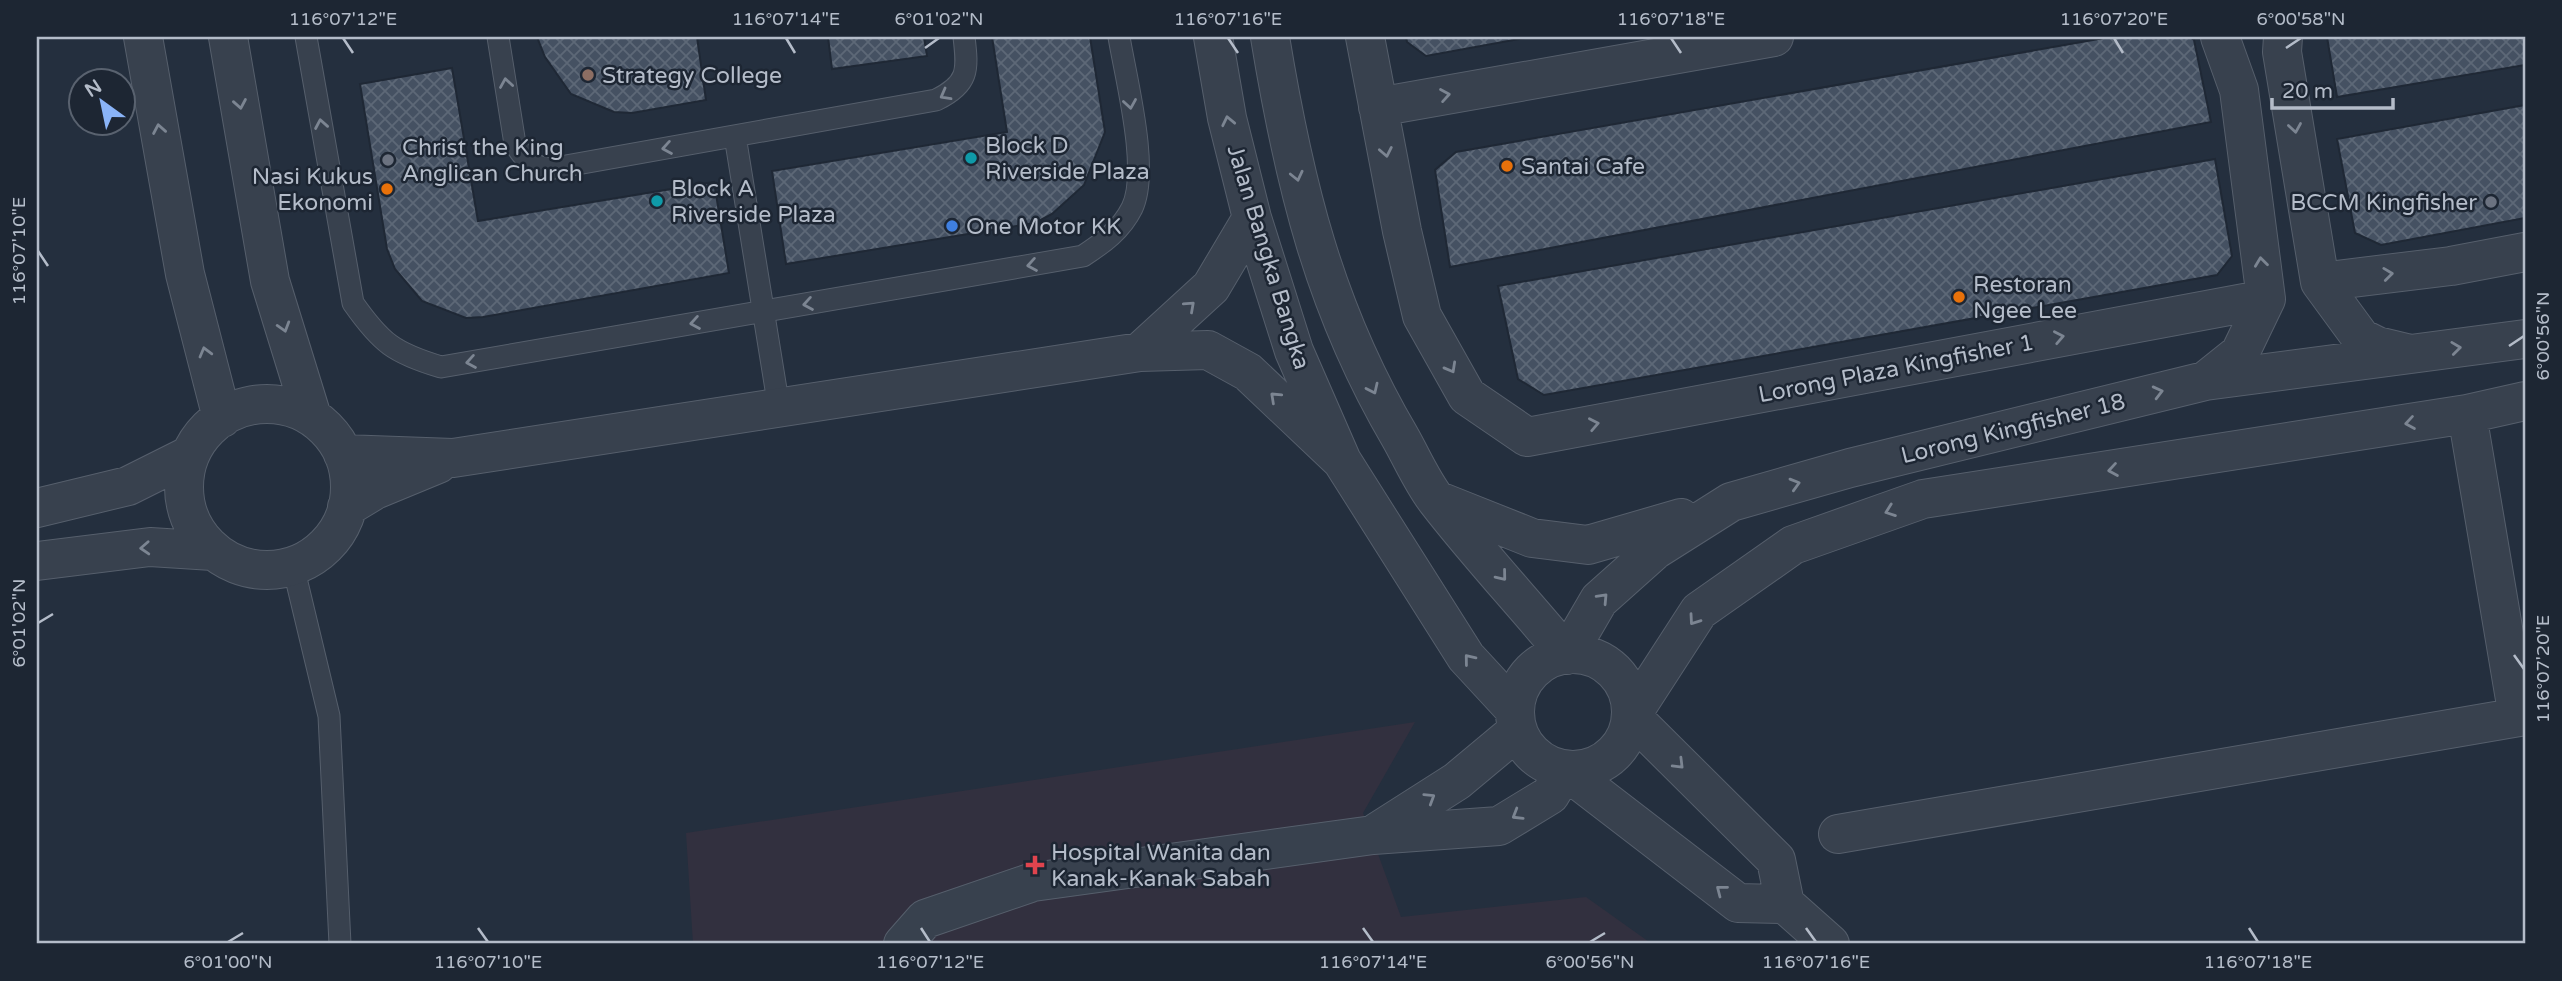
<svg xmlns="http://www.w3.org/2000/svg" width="2562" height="981" font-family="'Varela Round',sans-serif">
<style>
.medical{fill:#32303f}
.building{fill:url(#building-cross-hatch);stroke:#1f2835;stroke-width:2}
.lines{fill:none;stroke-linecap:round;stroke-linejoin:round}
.lane-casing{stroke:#565f6c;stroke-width:23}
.street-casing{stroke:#565f6c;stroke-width:40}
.lane{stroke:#38414e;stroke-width:21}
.street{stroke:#38414e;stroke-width:38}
.oneway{stroke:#7c8592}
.ticks{fill:none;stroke:#b4bcc9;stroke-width:2.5}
.education-dot{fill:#8d6e63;stroke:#1d2633;stroke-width:2.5}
.culture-dot{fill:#0f9aa8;stroke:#1d2633;stroke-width:2.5}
.worship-dot{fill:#6b7280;stroke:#1d2633;stroke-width:2.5}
.food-dot{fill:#e8710a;stroke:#1d2633;stroke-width:2.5}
.shop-dot{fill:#3f7fe0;stroke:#1d2633;stroke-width:2.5}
.health-dot{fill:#e0444e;stroke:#1d2633;stroke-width:2.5}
.labels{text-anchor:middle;stroke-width:5;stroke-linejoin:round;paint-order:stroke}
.poi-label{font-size:23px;fill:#b4bcc9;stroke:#1d2633;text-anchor:start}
.street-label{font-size:23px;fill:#b4bcc9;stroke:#1d2633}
.neatline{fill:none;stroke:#b4bcc9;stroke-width:2.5}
.ticks-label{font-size:18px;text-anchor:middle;fill:#b4bcc9}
</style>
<defs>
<pattern id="building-cross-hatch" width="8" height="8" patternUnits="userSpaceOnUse" patternTransform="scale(1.75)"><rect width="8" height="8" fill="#455162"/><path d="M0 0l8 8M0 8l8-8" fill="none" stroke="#5d6877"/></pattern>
</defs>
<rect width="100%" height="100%" fill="#242f3e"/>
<path class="medical" d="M 1415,722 L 1363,813 L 1401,917 L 1586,897 L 1652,944 L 693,944 L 686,833 Z"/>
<path class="building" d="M 537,37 L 697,37 L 706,100 L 632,113 L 614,112 L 571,94 L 545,57 Z
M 828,37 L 924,37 L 927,56 L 832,69 Z
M 992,37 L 1090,37 L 1105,132 L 1084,185 L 1052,214 L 1035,223 L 786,264 L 772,171 L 1007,132 Z
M 1406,37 L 1530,37 L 1426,56 L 1407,42 Z
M 2110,37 L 2190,37 L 2194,40 L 2211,122 L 1450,267 L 1435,170 L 1456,152 Z
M 2327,37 L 2525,37 L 2525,65 L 2337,97 Z
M 452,68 L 478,221 L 714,182 L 729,273 L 483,317 L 466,318 L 422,301 L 395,269 L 387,249 L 360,84 Z
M 2525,105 L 2525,218 L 2381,245 L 2355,233 L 2337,139 Z
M 2215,159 L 2232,256 L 2217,275 L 1544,395 L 1518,379 L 1498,286 Z"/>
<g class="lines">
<defs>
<path id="lane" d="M 306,37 L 353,303 C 381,343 394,353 441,367 L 1083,256 C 1103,243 1121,230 1132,208 C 1150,171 1126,79 1119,37
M 498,37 L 515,144 C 524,159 532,166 549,169 L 936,100 C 969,84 968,70 964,37
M 735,136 L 779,408
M 293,566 L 329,716 L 340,944"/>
<path id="street" d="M 143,37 L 185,274 L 222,418
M 228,37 L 270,281 L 312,417
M 1213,37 L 1227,118 L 1252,218 L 1294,351 L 1342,461 L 1466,657 L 1515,710
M 1270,37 C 1294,183 1324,308 1400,437 C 1412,458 1422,482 1437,501 C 1478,554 1524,603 1567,655 L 1599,600 L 1655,550 L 1731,502 L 1850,468 L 2205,381 L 2525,339
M 1365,37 L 1402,231 L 1422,316 L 1467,396 L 1527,437 L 2266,299
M 2283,37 L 2282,52 L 2320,282 L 2361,338 L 2377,346 L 2406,353
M 1378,107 L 1774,37
M 2320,282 L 2451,266 L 2525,252
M 1140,352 L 1211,287 L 1252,218
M 2205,381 L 2240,353 L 2266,299 L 2239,90 L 2220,37
M184 487a83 83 0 1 1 166 0a83 83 0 1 1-166 0Z
M 2467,414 L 2518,717
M 343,454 L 453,458 L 1140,352 L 1208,350 L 1248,372 L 1342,461
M 1444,503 L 1532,538 L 1588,545 L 1681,518
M 347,507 L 375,490 L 438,464
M 37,508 L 128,486 L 190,455
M 37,561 L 150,547 L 213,551
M1515 712a58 58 0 1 1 116 0a58 58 0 1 1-116 0Z
M 1377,832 L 1457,781 L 1518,730
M 1838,834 L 2525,716
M 903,944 L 925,919 L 1033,882 L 1373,835 L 1499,826 L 1550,795 L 1565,770 L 1738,903 L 1785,904
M 1830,944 L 1785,904 L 1776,860 L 1631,716 L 1699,611 L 1793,545 L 1923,499 L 2467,414 L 2525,401"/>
</defs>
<use href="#lane" class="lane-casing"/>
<use href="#street" class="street-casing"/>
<use href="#lane" class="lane"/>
<use href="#street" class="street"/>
</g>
<defs><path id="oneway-chevron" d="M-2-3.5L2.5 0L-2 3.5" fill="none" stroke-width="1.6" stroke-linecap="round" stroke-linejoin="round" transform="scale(1.75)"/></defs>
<g class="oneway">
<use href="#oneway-chevron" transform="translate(506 83) rotate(-99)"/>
<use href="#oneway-chevron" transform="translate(945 95) rotate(151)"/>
<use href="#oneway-chevron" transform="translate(1445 95) rotate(-10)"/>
<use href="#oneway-chevron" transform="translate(240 104) rotate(80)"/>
<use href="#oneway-chevron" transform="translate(1130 104) rotate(81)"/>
<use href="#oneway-chevron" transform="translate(1228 121) rotate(-102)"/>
<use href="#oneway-chevron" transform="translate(321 124) rotate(-100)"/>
<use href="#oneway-chevron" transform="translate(2295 128) rotate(81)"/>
<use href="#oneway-chevron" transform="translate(159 129) rotate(-100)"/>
<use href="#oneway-chevron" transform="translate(667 148) rotate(170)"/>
<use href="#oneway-chevron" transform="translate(1386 152) rotate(79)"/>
<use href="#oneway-chevron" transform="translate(1297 176) rotate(77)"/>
<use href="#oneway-chevron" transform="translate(2261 262) rotate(-97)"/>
<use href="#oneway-chevron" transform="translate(1032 265) rotate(170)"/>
<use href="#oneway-chevron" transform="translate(2388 274) rotate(-7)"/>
<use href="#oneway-chevron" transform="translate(808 304) rotate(170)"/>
<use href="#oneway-chevron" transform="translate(1190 306) rotate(-42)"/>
<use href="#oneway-chevron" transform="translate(695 323) rotate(170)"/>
<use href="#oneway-chevron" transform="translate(284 327) rotate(73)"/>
<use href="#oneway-chevron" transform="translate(2059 337) rotate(-11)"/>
<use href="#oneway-chevron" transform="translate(2456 348) rotate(-7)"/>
<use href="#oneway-chevron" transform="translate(205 352) rotate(-105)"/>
<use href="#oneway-chevron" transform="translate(471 362) rotate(170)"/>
<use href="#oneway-chevron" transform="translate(1451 368) rotate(61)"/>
<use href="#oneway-chevron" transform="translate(1373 389) rotate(65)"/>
<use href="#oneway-chevron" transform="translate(2158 392) rotate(-14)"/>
<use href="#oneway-chevron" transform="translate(1275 397) rotate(-137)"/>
<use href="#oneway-chevron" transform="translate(2410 423) rotate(171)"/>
<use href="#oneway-chevron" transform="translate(1594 424) rotate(-11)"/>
<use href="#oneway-chevron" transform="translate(2113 470) rotate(171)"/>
<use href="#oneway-chevron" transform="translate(1795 484) rotate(-16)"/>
<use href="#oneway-chevron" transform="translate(1890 511) rotate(160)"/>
<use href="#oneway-chevron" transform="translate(145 548) rotate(177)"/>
<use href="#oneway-chevron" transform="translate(1502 576) rotate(51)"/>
<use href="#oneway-chevron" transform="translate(1603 598) rotate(-47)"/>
<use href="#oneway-chevron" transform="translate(1694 620) rotate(125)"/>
<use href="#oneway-chevron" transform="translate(1469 659) rotate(-129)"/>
<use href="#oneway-chevron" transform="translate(1679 764) rotate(45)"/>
<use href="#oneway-chevron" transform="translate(1430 798) rotate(-32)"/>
<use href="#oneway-chevron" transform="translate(1517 815) rotate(149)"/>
<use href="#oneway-chevron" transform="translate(1721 890) rotate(-142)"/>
</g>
<path class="ticks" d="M 343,38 L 353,53M 786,38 L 795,53M 1228,38 L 1238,53M 1671,38 L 1681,53M 2114,38 L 2123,53M 925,48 L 939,38M 2286,48 L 2301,38M 38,251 L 48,266M 2509,346 L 2524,336M 38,623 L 53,614M 2514,655 L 2524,669M 478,928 L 488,942M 921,928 L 930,942M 1363,928 L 1373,942M 1806,928 L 1816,942M 2249,928 L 2258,942M 228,942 L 243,933M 1590,942 L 1605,933"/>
<circle class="education-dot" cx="588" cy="75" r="7"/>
<g class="culture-dot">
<circle cx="971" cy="158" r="7"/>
<circle cx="657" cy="201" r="7"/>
</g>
<g class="worship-dot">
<circle cx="388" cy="160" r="7"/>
<circle cx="2491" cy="202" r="7"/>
</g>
<g class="food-dot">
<circle cx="1507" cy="166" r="7"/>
<circle cx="387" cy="189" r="7"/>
<circle cx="1959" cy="297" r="7"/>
</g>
<circle class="shop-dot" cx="952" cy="226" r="7"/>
<path class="health-dot" d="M1031.5 854.5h7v7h7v7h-7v7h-7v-7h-7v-7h7z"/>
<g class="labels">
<g class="poi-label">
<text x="602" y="83">Strategy College</text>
<text x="985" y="153">Block D<tspan x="985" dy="26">Riverside Plaza</tspan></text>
<text x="402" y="155">Christ the King<tspan x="402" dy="26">Anglican Church</tspan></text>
<text x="1521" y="174">Santai Cafe</text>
<text x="373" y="184" text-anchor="end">Nasi Kukus<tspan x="373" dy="26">Ekonomi</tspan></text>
<text x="671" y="196">Block A<tspan x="671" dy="26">Riverside Plaza</tspan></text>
<text x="2477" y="210" text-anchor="end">BCCM Kingfisher</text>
<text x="966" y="234">One Motor KK</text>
<text x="1973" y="292">Restoran<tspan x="1973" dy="26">Ngee Lee</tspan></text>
<text x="1051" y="860">Hospital Wanita dan<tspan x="1051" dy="26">Kanak-Kanak Sabah</tspan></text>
</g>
<g class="street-label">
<text transform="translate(1269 257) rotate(73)" y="8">Jalan Bangka Bangka</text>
<text transform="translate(1896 368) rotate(-11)" y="8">Lorong Plaza Kingfisher 1</text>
<text transform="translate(2013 428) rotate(-14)" y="8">Lorong Kingfisher 18</text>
</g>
</g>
<rect width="2562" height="981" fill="none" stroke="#1d2633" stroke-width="77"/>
<g transform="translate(102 102) rotate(327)"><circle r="33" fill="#1d2633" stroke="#59626f" stroke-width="2"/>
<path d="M0-5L12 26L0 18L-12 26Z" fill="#8ab4f8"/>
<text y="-10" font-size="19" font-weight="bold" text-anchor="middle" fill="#b4bcc9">N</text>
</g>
<path d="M2272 98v10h121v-10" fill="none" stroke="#b4bcc9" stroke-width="3.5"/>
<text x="2282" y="98" font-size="21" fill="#b4bcc9" stroke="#1d2633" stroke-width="5" paint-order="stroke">20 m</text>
<rect x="38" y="38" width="2486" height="904" class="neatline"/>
<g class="ticks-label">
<text x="343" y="25">116°07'12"E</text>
<text x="786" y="25">116°07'14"E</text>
<text x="939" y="25">6°01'02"N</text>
<text x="1228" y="25">116°07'16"E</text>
<text x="1671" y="25">116°07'18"E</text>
<text x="2114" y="25">116°07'20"E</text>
<text x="2301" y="25">6°00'58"N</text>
<text transform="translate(19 251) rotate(-90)" y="6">116°07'10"E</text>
<text transform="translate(2543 336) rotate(-90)" y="6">6°00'56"N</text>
<text transform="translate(19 623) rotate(-90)" y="6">6°01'02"N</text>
<text transform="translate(2543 669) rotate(-90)" y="6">116°07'20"E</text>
<text x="228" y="968">6°01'00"N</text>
<text x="488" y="968">116°07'10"E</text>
<text x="930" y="968">116°07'12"E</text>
<text x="1373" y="968">116°07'14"E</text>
<text x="1590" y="968">6°00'56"N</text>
<text x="1816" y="968">116°07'16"E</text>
<text x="2258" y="968">116°07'18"E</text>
</g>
</svg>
